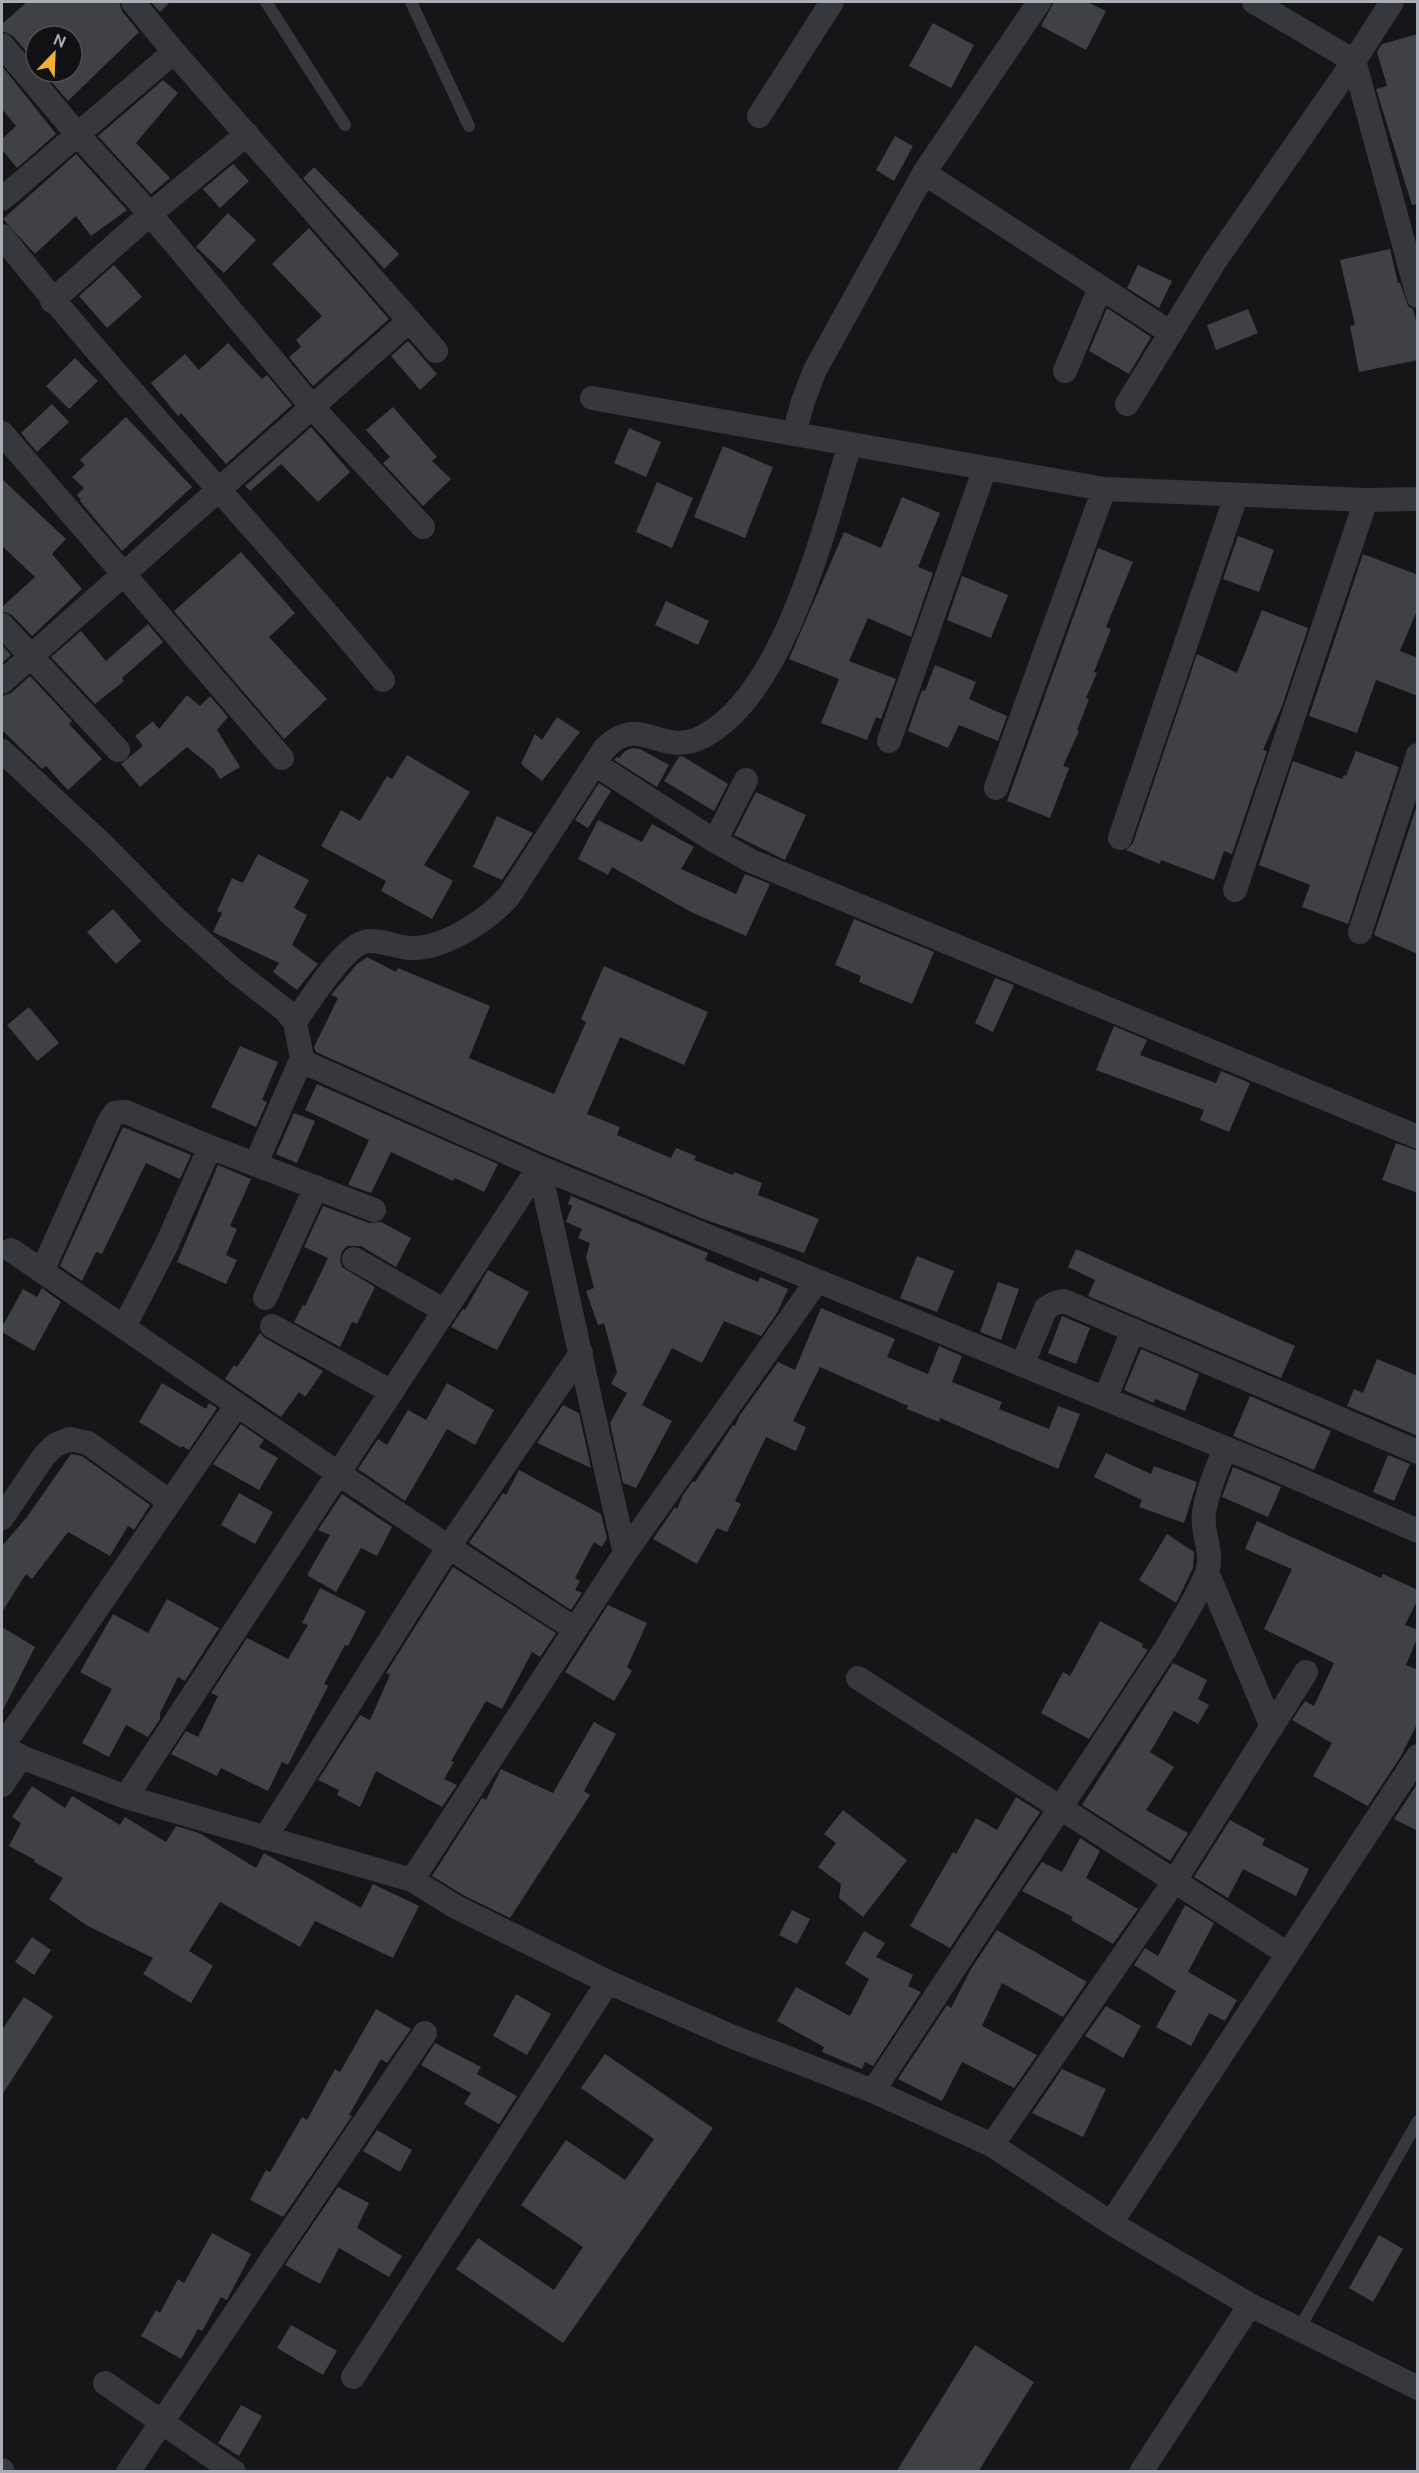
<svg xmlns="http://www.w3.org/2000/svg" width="1419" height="2473" font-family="Ubuntu,sans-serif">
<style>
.building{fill:#404145}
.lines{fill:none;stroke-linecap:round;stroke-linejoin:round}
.lane{stroke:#37383d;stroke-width:12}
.street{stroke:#37383d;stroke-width:24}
</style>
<rect width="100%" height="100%" fill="#161618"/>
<path class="building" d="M 27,2 L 119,2 L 122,11 L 139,32 L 68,101 L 43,72 L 72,72 L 72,36 L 36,36 L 36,63 L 13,36 L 2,31 L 2,24 Z
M 151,2 L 170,2 L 160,12 Z
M 1054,2 L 1087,2 L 1106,11 L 1086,50 L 1041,26 Z
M 933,23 L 974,45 L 951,88 L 909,66 Z
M 1418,34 L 1418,204 L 1412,205 L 1376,89 L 1387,86 L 1377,52 L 1382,44 Z
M 2,66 L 56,134 L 17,168 L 2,150 L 2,139 L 16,126 L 2,109 Z
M 163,80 L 178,93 L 136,143 L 170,178 L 151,194 L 98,136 Z
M 895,136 L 913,146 L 894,181 L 876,170 Z
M 76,154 L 127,210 L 91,236 L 76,216 L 35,254 L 3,219 Z
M 233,164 L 249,181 L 220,208 L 203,189 Z
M 314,167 L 399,254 L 384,269 L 303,178 Z
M 228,213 L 256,240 L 224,273 L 196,247 Z
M 309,228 L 389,319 L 313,386 L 289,357 L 301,347 L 296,340 L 322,316 L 272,264 Z
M 1390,249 L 1398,283 L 1400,283 L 1408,306 L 1413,309 L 1418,329 L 1418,360 L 1359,372 L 1350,326 L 1355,325 L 1340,260 Z
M 114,265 L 142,297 L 107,328 L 79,296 Z
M 1138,265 L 1172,281 L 1159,308 L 1127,288 Z
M 1107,308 L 1151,337 L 1129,374 L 1089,351 Z
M 1248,309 L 1258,333 L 1216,350 L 1207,325 Z
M 408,341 L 437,374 L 420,390 L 391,356 Z
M 228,343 L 262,379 L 267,375 L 292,405 L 226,464 L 181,413 L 178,416 L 151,383 L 185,354 L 199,370 Z
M 75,358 L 98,381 L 69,409 L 46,386 Z
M 52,404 L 69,422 L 37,452 L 21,433 Z
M 393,407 L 437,457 L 432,461 L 451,479 L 423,506 L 383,463 L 390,457 L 366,430 Z
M 126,417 L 192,487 L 122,551 L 80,501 L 81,500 L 77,495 L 84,488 L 72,477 L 85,465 L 80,460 Z
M 311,427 L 350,472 L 318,502 L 281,464 L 250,491 L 245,486 Z
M 629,428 L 661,442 L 646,477 L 614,463 Z
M 723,446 L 773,467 L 745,538 L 694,517 Z
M 2,479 L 66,539 L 52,554 L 82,589 L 32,636 L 12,615 L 2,611 L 2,607 L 35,577 L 2,546 Z
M 657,482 L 693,498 L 672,548 L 636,532 Z
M 902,497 L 940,513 L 918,567 L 933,573 L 911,637 L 868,618 L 849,661 L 896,679 L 881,719 L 876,717 L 867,740 L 821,723 L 839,679 L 789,659 L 844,532 L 881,548 Z
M 1238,536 L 1274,550 L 1259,592 L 1223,579 Z
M 1098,548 L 1133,562 L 1106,627 L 1111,629 L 1094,672 L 1097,673 L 1086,698 L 1089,699 L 1077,730 L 1079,731 L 1063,766 L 1069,768 L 1050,818 L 1007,801 Z
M 241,552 L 295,613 L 269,637 L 327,699 L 284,739 L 174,611 Z
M 1363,554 L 1418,575 L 1418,608 L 1400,651 L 1418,658 L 1418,696 L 1376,680 L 1357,733 L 1309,716 Z
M 962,576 L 1008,595 L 991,638 L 947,620 Z
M 666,601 L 709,621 L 698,645 L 655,625 Z
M 1262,610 L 1308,628 L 1282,706 L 1263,750 L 1267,751 L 1232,854 L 1224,851 L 1214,880 L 1161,860 L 1160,864 L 1126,850 L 1133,843 L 1197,654 L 1237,673 Z
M 148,624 L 163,642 L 122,678 L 124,681 L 95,704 L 51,657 L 81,631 L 106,661 Z
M 2,645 L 11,655 L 2,663 Z
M 935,665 L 976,682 L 969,699 L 1007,716 L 998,741 L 959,725 L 948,748 L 908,731 L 922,690 L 925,691 Z
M 30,676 L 72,721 L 69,724 L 102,759 L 68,790 L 46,766 L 42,769 L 2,730 L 2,696 L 11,693 Z
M 187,695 L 200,706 L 210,696 L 228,717 L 217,730 L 240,767 L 220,779 L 214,769 L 187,747 L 140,787 L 121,764 L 143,746 L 135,736 L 153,721 L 159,729 Z
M 557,717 L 580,732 L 542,781 L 521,764 L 535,734 L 542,740 Z
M 632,748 L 640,749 L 669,765 L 657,787 L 614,760 L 617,757 L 619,758 L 625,751 Z
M 1356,751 L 1399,767 L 1348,924 L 1302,907 L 1310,885 L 1259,865 L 1293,761 L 1342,779 L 1344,775 L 1346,776 Z
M 407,755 L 470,792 L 424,865 L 453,881 L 432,919 L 381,891 L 386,881 L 321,846 L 341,810 L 360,821 L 387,776 L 392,779 Z
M 682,756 L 728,784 L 714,811 L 664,781 L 679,757 Z
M 599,783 L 611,791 L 588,828 L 575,820 Z
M 756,792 L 806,815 L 785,860 L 734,835 Z
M 1418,802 L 1418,954 L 1374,935 Z
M 497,816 L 533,833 L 502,880 L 473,867 Z
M 598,820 L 642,842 L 652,824 L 694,847 L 681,869 L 736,894 L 745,874 L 770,884 L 746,936 L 691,912 L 612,867 L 608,875 L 578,859 Z
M 258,854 L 309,880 L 294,908 L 307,915 L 292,945 L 318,964 L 297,990 L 273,972 L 279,963 L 213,932 L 222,913 L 217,911 L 232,878 L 243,883 Z
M 113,909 L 141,941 L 116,964 L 87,932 Z
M 854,919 L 934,952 L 912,1004 L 859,982 L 861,976 L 835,965 Z
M 367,957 L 396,972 L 398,968 L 490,1006 L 469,1058 L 554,1094 L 586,1022 L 581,1019 L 604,966 L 708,1012 L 684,1065 L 620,1037 L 587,1114 L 620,1127 L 617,1135 L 671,1158 L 676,1148 L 696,1156 L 694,1160 L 733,1175 L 734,1172 L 762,1183 L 758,1195 L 819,1219 L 804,1253 L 706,1220 L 545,1154 L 316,1052 L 314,1047 L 338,998 L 331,995 L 356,965 Z
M 995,978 L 1014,985 L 993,1032 L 975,1023 Z
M 29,1007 L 59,1043 L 37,1061 L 7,1025 Z
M 1114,1026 L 1147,1040 L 1140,1055 L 1216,1083 L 1221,1071 L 1250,1083 L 1229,1132 L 1200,1120 L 1204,1110 L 1096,1070 Z
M 240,1046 L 278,1062 L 262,1100 L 267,1102 L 256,1127 L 211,1107 Z
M 317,1084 L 498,1164 L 484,1192 L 455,1178 L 453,1181 L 391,1152 L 371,1193 L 348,1185 L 369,1140 L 305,1110 Z
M 294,1113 L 315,1121 L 297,1163 L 276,1154 Z
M 123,1127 L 191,1155 L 180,1179 L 146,1163 L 102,1254 L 96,1252 L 82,1281 L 60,1266 Z
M 1396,1143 L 1418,1151 L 1418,1193 L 1382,1180 Z
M 218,1165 L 251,1179 L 230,1226 L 237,1229 L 226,1255 L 237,1260 L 226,1284 L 177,1262 Z
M 571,1196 L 708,1253 L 705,1260 L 758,1282 L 760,1277 L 788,1289 L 777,1313 L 761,1336 L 724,1321 L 702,1363 L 672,1348 L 642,1405 L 672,1421 L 636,1488 L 623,1483 L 610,1423 L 627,1393 L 611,1384 L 617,1372 L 604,1323 L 598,1325 L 586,1291 L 594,1288 L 586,1257 L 590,1243 L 578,1238 L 582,1229 L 566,1222 L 572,1206 L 568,1204 Z
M 323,1206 L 369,1223 L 381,1222 L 411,1238 L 396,1267 L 361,1246 L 347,1246 L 342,1251 L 340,1260 L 342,1267 L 375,1287 L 357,1324 L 352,1322 L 340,1347 L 294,1322 L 303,1305 L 305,1306 L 328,1258 L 304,1247 Z
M 1076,1249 L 1295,1346 L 1281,1378 L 1088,1296 L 1095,1280 L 1068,1267 Z
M 917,1256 L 954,1271 L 937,1312 L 900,1298 Z
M 488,1270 L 529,1292 L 497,1350 L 451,1327 L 463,1309 L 465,1310 Z
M 998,1282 L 1019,1289 L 1001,1340 L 980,1332 Z
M 42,1288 L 61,1302 L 34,1351 L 2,1332 L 2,1327 L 23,1289 L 37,1297 Z
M 821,1308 L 895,1339 L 887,1357 L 928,1374 L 939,1346 L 962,1356 L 952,1382 L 1002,1402 L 999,1409 L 1049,1429 L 1058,1406 L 1080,1414 L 1058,1469 L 940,1418 L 939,1422 L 907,1409 L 908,1406 L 820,1367 L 793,1421 L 806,1427 L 796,1451 L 766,1437 L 735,1501 L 741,1504 L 727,1532 L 717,1528 L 697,1564 L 653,1539 L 675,1507 L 677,1509 L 683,1495 L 693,1481 L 695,1482 L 733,1425 L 735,1426 L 740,1415 L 778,1362 L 795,1370 Z
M 1062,1316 L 1090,1328 L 1076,1364 L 1048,1353 Z
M 260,1333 L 265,1338 L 323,1371 L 305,1397 L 299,1392 L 281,1417 L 225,1379 L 234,1365 L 237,1367 Z
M 1141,1349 L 1199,1374 L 1185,1411 L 1155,1399 L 1154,1403 L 1124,1390 Z
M 1377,1359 L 1418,1376 L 1418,1436 L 1347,1406 L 1354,1389 L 1363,1393 Z
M 162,1383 L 206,1409 L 209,1403 L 217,1408 L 189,1450 L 182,1446 L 181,1448 L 139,1422 Z
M 447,1383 L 494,1410 L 475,1445 L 447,1429 L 405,1501 L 358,1469 L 378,1439 L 387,1445 L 408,1410 L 426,1420 Z
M 1250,1396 L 1331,1431 L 1314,1470 L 1233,1436 Z
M 563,1405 L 579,1413 L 591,1468 L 537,1443 Z
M 241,1424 L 264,1440 L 259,1447 L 278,1458 L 259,1490 L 213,1464 Z
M 1106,1453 L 1151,1474 L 1154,1466 L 1197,1482 L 1184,1523 L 1139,1507 L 1142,1500 L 1094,1477 Z
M 71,1454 L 82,1456 L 150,1505 L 134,1530 L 128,1526 L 110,1556 L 68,1532 L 32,1579 L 26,1574 L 2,1612 L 2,1546 L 27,1517 Z
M 1388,1455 L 1410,1464 L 1394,1501 L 1373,1492 Z
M 1233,1467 L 1281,1487 L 1268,1517 L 1222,1497 Z
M 519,1470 L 601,1514 L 607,1538 L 602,1547 L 594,1542 L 575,1578 L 580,1581 L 575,1590 L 582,1593 L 571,1610 L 469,1543 L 503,1493 L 506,1495 Z
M 239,1493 L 273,1512 L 255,1544 L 221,1525 Z
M 342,1494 L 392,1527 L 377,1556 L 361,1548 L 336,1592 L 307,1575 L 330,1535 L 318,1530 Z
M 1257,1521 L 1381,1578 L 1383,1574 L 1418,1590 L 1418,1599 L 1405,1625 L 1418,1630 L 1418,1636 L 1406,1665 L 1418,1670 L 1418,1722 L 1401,1756 L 1368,1806 L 1313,1776 L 1332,1743 L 1292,1720 L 1305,1701 L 1314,1706 L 1334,1663 L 1264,1629 L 1292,1569 L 1245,1549 Z
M 1167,1534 L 1194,1552 L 1193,1568 L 1176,1603 L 1139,1580 Z
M 453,1567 L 556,1633 L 540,1657 L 532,1652 L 502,1709 L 486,1701 L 451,1761 L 454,1762 L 444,1779 L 457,1785 L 442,1807 L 376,1771 L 360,1807 L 337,1795 L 339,1790 L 318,1780 L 360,1715 L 370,1720 L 390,1675 L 386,1673 Z
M 320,1588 L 366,1611 L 348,1646 L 345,1645 L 324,1684 L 328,1686 L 288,1765 L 282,1762 L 268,1791 L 221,1768 L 217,1776 L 171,1754 L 186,1731 L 198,1737 L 218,1696 L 211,1693 L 247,1638 L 288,1659 L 308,1625 L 302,1623 Z
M 167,1599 L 219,1628 L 185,1681 L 178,1677 L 160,1713 L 160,1719 L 148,1737 L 126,1725 L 109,1757 L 82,1743 L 112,1689 L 80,1672 L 113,1614 L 148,1633 Z
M 608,1605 L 647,1623 L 627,1667 L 632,1671 L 614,1701 L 565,1672 Z
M 1100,1621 L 1143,1644 L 1142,1647 L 1148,1650 L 1089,1739 L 1041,1713 L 1063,1672 L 1070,1676 Z
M 2,1627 L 35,1647 L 2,1712 Z
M 1173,1663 L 1207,1680 L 1198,1699 L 1209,1705 L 1198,1724 L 1174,1711 L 1150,1752 L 1174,1767 L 1146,1810 L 1188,1833 L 1170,1861 L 1082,1805 Z
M 594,1722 L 616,1734 L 584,1791 L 590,1795 L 510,1918 L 463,1895 L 432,1876 L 482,1798 L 486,1800 L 501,1769 L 553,1793 Z
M 1418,1783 L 1418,1831 L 1394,1819 Z
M 32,1786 L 65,1808 L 72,1796 L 120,1825 L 125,1817 L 166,1842 L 176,1826 L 199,1833 L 256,1868 L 264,1853 L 361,1908 L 373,1884 L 419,1906 L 393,1958 L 315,1921 L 300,1947 L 220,1902 L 189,1951 L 213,1966 L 191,2003 L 143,1974 L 153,1958 L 86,1925 L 49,1899 L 63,1878 L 34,1862 L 35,1860 L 9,1846 L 21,1823 L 12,1817 Z
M 1016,1797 L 1040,1812 L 950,1948 L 910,1926 L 953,1852 L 956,1854 L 976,1818 L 997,1830 Z
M 843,1810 L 907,1860 L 863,1917 L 839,1898 L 841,1884 L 818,1867 L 836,1843 L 824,1834 Z
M 1230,1820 L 1265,1839 L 1262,1845 L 1309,1869 L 1296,1896 L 1243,1869 L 1228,1898 L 1194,1877 Z
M 1080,1838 L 1100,1851 L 1086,1878 L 1138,1909 L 1113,1944 L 1071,1920 L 1073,1917 L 1022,1891 L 1042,1862 L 1062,1872 Z
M 1185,1905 L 1214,1923 L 1188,1972 L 1237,2000 L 1225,2021 L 1209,2013 L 1191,2046 L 1156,2027 L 1176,1991 L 1134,1965 L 1145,1948 L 1158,1956 Z
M 792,1910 L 810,1919 L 797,1944 L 779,1935 Z
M 997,1930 L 1087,1982 L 1063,2017 L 1002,1983 L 982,2026 L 1037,2055 L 1014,2088 L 962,2062 L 942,2101 L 898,2079 L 947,2005 L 951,2008 L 971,1969 Z
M 864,1931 L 885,1943 L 876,1957 L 913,1975 L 908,1986 L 921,1992 L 873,2066 L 865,2062 L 862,2069 L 822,2052 L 824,2047 L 777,2021 L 796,1987 L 850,2016 L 869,1979 L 845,1964 Z
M 32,1937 L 51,1950 L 34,1975 L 15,1962 Z
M 516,1994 L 551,2014 L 527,2055 L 493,2036 Z
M 24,1997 L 53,2016 L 2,2095 L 2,2030 Z
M 1106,2006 L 1141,2026 L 1123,2058 L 1085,2036 Z
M 376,2009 L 411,2029 L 387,2063 L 381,2059 L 349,2115 L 352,2116 L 283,2217 L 250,2200 L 266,2170 L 270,2172 L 302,2117 L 307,2120 L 335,2069 L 340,2072 Z
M 435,2043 L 481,2067 L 477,2074 L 517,2096 L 499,2124 L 464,2104 L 471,2093 L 421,2065 Z
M 605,2054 L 713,2128 L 563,2343 L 456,2269 L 478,2238 L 554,2290 L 583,2247 L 521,2205 L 566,2140 L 625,2180 L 654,2139 L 581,2088 Z
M 1062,2069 L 1106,2089 L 1083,2137 L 1032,2113 Z
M 377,2130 L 412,2150 L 400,2172 L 363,2151 Z
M 338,2187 L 369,2203 L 357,2228 L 402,2256 L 389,2277 L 339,2248 L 320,2284 L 285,2265 Z
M 212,2233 L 251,2254 L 227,2300 L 221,2297 L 202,2331 L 198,2329 L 181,2359 L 141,2336 L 156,2310 L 160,2313 L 178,2279 L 184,2283 Z
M 1379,2235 L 1403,2249 L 1373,2302 L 1349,2288 Z
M 291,2325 L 337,2351 L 323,2375 L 277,2348 Z
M 975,2345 L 1034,2382 L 978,2472 L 896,2472 Z
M 241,2405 L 262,2416 L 239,2456 L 218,2443 Z"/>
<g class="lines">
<path class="lane" d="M 266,2 L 345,125
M 411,2 L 469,126
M 1299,2329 L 1418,2121"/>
<path class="street" d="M 133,2 L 174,52 L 436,351
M 1254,2 L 1354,61 L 1418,296
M 2,45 L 78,135 L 150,214 L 313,408 L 423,527
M 759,116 L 832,2
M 924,173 L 1171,333
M 2,199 L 174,52
M 2,236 C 123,389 259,529 383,680
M 52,301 L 150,214 L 247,134
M 1065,371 L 1100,288
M 592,398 L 1104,489 L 1366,500 L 1418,499
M 1127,404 L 1215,261 L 1354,61 L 1392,2
M 2,433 L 282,758
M 794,434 L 803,401 L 815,370 L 924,173 L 1039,2
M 2,625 L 118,750
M 2,682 L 409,321
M 889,741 L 985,468
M 2,751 L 100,842 L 174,917 L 236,972 L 285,1010 L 295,1022 L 302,1058 L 308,1064 L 539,1167 L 1262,1463 L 1418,1531
M 595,764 L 710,838 L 751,861 L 1418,1137
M 996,788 L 1104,489
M 1120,838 L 1236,496
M 715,841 L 746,780
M 1235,890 L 1366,500
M 1360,932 L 1418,755
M 295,1022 C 309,1002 342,948 364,942 C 374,938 397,947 409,948 C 443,950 488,920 509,896 L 605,748 C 641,712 660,758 702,737 C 785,695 824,527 850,444
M 256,1163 L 302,1058
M 539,1167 C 568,1296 595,1425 625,1553
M 11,1250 C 198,1378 384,1507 575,1629
M 354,1259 L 445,1311
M 42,1271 L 110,1120 L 115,1113 L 126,1112 L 210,1147
M 265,1298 L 316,1187
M 272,1326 L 392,1392
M 124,1327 L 166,1246 L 210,1147 L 374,1210
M 1022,1365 L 1046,1308 L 1055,1303 L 1064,1301 L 1418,1452
M 1105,1399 L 1133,1330
M 2,1518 L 44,1456 L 55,1445 L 70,1439 L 88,1443 L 170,1502
M 1207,1572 L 1272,1727
M 858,1678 L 1288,1954
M 2,1746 L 21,1757 L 126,1797 L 412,1880 L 456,1907 L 608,1982 L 733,2037 L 873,2091 L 992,2145 L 1111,2223 L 1250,2305 L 1418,2388
M 2,1747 L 236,1406
M 2,1785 L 21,1757
M 126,1797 L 539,1167
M 265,1838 L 448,1548 L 581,1353
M 412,1880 L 625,1553 L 817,1281
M 873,2091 L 1168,1645 C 1179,1625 1200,1593 1207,1572 C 1214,1551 1201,1534 1204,1513 C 1207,1491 1217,1469 1225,1448
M 992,2145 L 1174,1882 L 1306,1672
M 1111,2223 L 1418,1756
M 353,2377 L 608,1982
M 105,2383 L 234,2472
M 2,2470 L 3,2472
M 128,2472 L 425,2033
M 1141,2472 L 1250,2305"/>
</g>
<rect width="1419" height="2473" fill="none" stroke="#a8adb8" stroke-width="6"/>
<g transform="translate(54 54) rotate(23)"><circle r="28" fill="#111113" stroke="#4d4f55" stroke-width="1.5"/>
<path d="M0-4.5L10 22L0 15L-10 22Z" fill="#f2b134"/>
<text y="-9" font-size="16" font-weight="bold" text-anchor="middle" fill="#a8adb8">N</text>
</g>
</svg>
